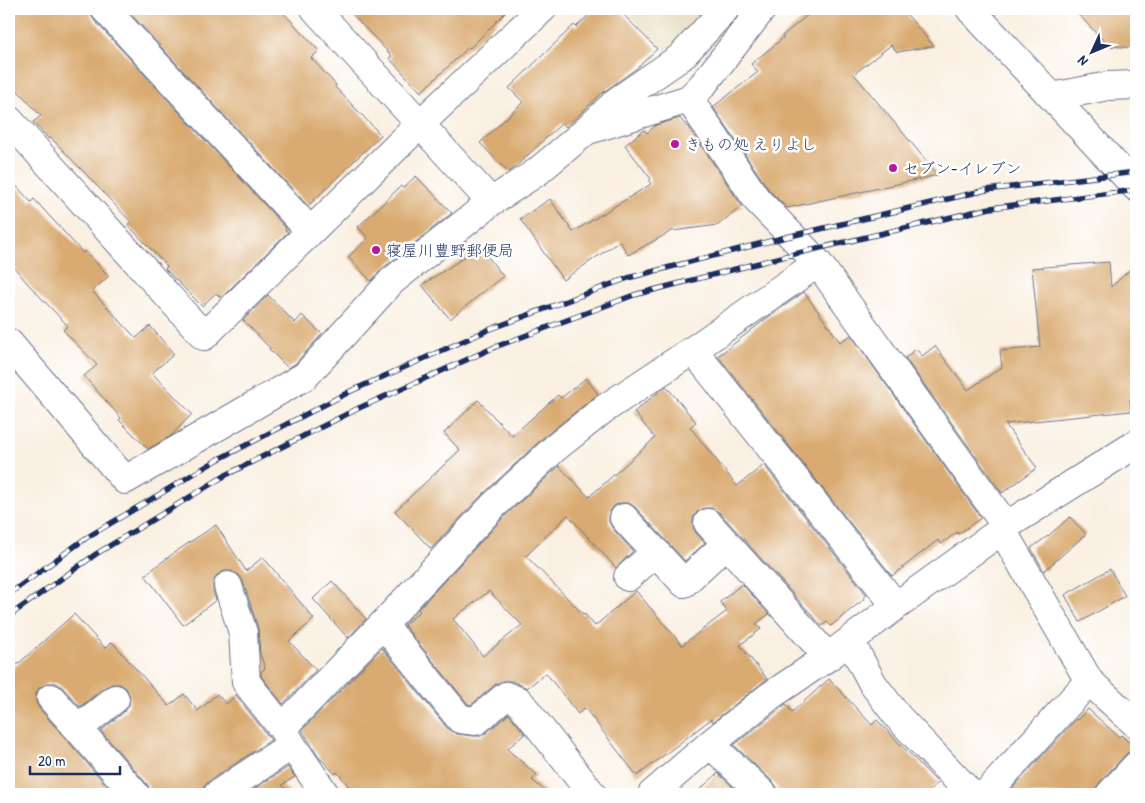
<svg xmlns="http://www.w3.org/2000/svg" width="1145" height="803" font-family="'Patrick Hand','Klee One',sans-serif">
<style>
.built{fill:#e5dbba}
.building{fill:#d9aa71;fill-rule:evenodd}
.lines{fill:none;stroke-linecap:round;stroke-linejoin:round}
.minor-casing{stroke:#69738c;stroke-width:30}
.minor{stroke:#fff;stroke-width:28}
.rail-casing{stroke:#1b2f5e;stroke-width:5.5}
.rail{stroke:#fff;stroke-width:4;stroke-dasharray:11;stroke-linecap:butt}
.poi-dot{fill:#b5179e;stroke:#fff;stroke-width:2}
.labels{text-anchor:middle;stroke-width:5;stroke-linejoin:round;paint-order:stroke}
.poi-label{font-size:16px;fill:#1b2f5e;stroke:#fff;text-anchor:start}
</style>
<rect width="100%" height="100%" fill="#fff"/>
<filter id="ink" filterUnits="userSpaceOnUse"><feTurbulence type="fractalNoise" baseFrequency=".02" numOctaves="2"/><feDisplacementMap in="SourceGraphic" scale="10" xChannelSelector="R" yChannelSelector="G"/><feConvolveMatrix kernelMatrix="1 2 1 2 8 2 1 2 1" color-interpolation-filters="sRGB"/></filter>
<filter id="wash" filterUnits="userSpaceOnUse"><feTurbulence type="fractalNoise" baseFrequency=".0096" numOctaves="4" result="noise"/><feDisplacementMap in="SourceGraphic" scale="20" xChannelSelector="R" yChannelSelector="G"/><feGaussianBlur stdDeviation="1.12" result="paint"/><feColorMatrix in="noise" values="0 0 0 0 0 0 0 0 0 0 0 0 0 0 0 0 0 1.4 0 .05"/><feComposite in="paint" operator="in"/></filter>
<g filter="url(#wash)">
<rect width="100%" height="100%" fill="#faf0e2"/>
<path class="built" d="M 624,9 L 712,9 L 666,53 Z"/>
<g id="blocks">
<path class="building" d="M 9,9 L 90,9 L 90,13 L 94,20 L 286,228 L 285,230 L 288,232 L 221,298 L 216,293 L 202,306 L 165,269 L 167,266 L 128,225 L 131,222 L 84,172 L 51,138 L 49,139 L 33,122 L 41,116 L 9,81 Z
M 126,9 L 280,9 L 319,51 L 311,58 L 336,85 L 335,87 L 381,135 L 354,161 L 308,206 Z
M 347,9 L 509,9 L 470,48 L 469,47 L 421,92 L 389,58 L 392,56 Z
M 595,9 L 618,9 L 657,49 L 637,68 L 601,94 L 566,127 L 562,123 L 513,169 L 508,172 L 480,143 L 523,102 L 509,88 L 574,25 L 576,27 Z
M 815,9 L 902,9 L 934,46 L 897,52 L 891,45 L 854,74 L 938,175 L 787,208 L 769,190 L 713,107 L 758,72 L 751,64 L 783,38 L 782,36 Z
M 1073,9 L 1136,9 L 1136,48 L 1109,46 Z
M 680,118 L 687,127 L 688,126 L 742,206 L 718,225 L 672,231 L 628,255 L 620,241 L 563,280 L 520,219 L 550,199 L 573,232 L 651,184 L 649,181 L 651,179 L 625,145 L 644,130 L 647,133 L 656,125 Z
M 416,176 L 452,213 L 382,269 L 371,281 L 348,257 L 368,238 L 358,227 L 401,186 L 403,188 Z
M 9,178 L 31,202 L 34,199 L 83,253 L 85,251 L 109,276 L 92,291 L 136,338 L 150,326 L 174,354 L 152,373 L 192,414 L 171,436 L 148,449 L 119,420 L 121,418 L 84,376 L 97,365 L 63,330 L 68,326 L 28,284 L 9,261 Z
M 480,247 L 503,276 L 450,319 L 422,285 Z
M 1109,262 L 1111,287 L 1136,264 L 1136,398 L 1130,399 L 1131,411 L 1005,424 L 1037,468 L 1002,493 L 905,358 L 916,349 L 922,356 L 935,346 L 968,390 L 1002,367 L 1000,351 L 1040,347 L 1032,268 Z
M 804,292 L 840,342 L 851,335 L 981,518 L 958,534 L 957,532 L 941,544 L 938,540 L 892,576 L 718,356 L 767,318 Z
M 268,295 L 295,323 L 302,315 L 322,334 L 295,364 L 288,368 L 269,349 L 270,348 L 243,320 Z
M 586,378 L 598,394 L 544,437 L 482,495 L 431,549 L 395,511 L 460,450 L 444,433 L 478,400 L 512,436 L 558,395 L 561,398 Z
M 666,386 L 696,422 L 690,427 L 737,486 L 764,465 L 867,595 L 863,598 L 864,599 L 831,626 L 827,622 L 822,626 L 720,513 L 712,508 L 705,508 L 698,511 L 693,518 L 693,527 L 696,533 L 705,543 L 685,561 L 635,507 L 629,503 L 621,503 L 614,506 L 609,513 L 609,522 L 613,529 L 633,551 L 616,568 L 568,515 L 526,556 L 583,614 L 584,613 L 595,626 L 636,591 L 682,645 L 727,611 L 720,602 L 742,584 L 769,614 L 756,624 L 761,629 L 740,645 L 767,679 L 713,722 L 711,719 L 637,776 L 585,708 L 578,714 L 546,673 L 527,688 L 512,681 L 503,681 L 496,684 L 471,705 L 468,704 L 404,625 L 420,611 L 418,609 L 504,517 L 559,466 L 589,497 L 655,438 L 634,412 ZM 489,591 L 522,625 L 483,656 L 453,619 Z
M 1070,517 L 1086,534 L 1044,571 L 1031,548 L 1048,536 Z
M 216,525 L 246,571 L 263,557 L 314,619 L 289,641 L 316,670 L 283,704 L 261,676 L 261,672 L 265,668 L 260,654 L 258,628 L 243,581 L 239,575 L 231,571 L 224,571 L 217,575 L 213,583 L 213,591 L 216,600 L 183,625 L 145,575 L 175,552 Z
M 1110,569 L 1125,596 L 1080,622 L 1065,595 Z
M 332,581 L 366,619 L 348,638 L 313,599 Z
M 74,614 L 105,648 L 112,642 L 169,706 L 184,694 L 198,711 L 217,694 L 226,704 L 236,695 L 271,740 L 209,781 L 204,787 L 202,794 L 150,794 L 150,790 L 147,784 L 101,731 L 125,711 L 129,705 L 130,697 L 127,689 L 120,684 L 112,684 L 105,687 L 80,707 L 62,687 L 56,683 L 48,683 L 40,687 L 36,693 L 36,702 L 39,708 L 114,794 L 9,794 L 9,672 Z
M 382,648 L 448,729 L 457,734 L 474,736 L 481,736 L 486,733 L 509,714 L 525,734 L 507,749 L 537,775 L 532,780 L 549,794 L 355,794 L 337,772 L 335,774 L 322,760 L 321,760 L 302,730 Z
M 829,679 L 872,725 L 877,720 L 938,783 L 926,794 L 778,794 L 778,789 L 774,783 L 734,745 L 786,704 L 792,712 Z
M 1088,709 L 1119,737 L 1121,735 L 1136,749 L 1136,751 L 1131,751 L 1125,755 L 1099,783 L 1095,790 L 1095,794 L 1007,794 L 1076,719 L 1077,720 Z
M 288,767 L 295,777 L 282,785 L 291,794 L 246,794 Z
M 718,773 L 740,794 L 695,794 Z"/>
</g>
</g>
<g filter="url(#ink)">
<use href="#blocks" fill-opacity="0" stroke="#69738c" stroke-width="1"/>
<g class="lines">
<defs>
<path id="minor" d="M 105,9 L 310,231
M 315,9 L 420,124 L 542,9
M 762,9 L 702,86 L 689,99 L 757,200 L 818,263 L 1006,526
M 970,9 L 1136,187
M 1052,97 L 1108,86 L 1136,85
M 9,120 L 204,336 L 420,124 L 491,202
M 592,129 L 689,99
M 9,343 L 125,480 L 305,376 L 392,281 L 491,202 L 537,172 L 586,131 L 617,101 L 681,57 L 725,9
M 693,350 L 896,606
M 624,518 L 684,583 L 726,544
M 708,523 L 828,657
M 1002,530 L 1089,681 L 1136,724
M 628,577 L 656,552
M 228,586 L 243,633 L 246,682 L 282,728
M 383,624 L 460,719 L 476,721 L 506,696 L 519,701 L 592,794
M 850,641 L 873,684 L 898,717 L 971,794
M 51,698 L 135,794
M 78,729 L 115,699
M 710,744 L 763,794
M 292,745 L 325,794
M 218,794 L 292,745 L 282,728 L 383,624 L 493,506 L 555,448 L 604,409 L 693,350 L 818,263
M 652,794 L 710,744 L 770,696 L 828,657 L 896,606 L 1002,530 L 1006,526 L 1136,444
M 986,794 L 1089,681
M 1110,794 L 1136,766"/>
</defs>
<use href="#minor" class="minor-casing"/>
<use href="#minor" class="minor"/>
<defs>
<path id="rail" d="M 9,594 L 86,538 L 217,460 L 351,391 L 488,330 L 628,278 L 782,238 L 986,190 L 1136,172
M 9,616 L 96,554 L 226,475 L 359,408 L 495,347 L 634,295 L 786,256 L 990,208 L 1136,190"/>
</defs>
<use href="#rail" class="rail-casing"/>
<use href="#rail" class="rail"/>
</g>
</g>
<g class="poi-dot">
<circle cx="675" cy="144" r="5"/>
<circle cx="893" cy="168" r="5"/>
<circle cx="376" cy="250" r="5"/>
</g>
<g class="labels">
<g class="poi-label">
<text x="685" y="150">きもの処 えりよし</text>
<text x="903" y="174">セブン-イレブン</text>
<text x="386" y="256">寝屋川豊野郵便局</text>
</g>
</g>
<rect width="1145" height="803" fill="none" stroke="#fff" stroke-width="30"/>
<g transform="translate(1092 52) rotate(226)" stroke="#ffffff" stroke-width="4" paint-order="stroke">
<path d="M0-4L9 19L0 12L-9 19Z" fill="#1b2f5e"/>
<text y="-8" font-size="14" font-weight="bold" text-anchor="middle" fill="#1b2f5e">N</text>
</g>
<path d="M30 766v8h90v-8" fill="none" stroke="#1b2f5e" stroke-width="2.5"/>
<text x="38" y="766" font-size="15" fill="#1b2f5e" stroke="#ffffff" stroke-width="4" paint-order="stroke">20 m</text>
</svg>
